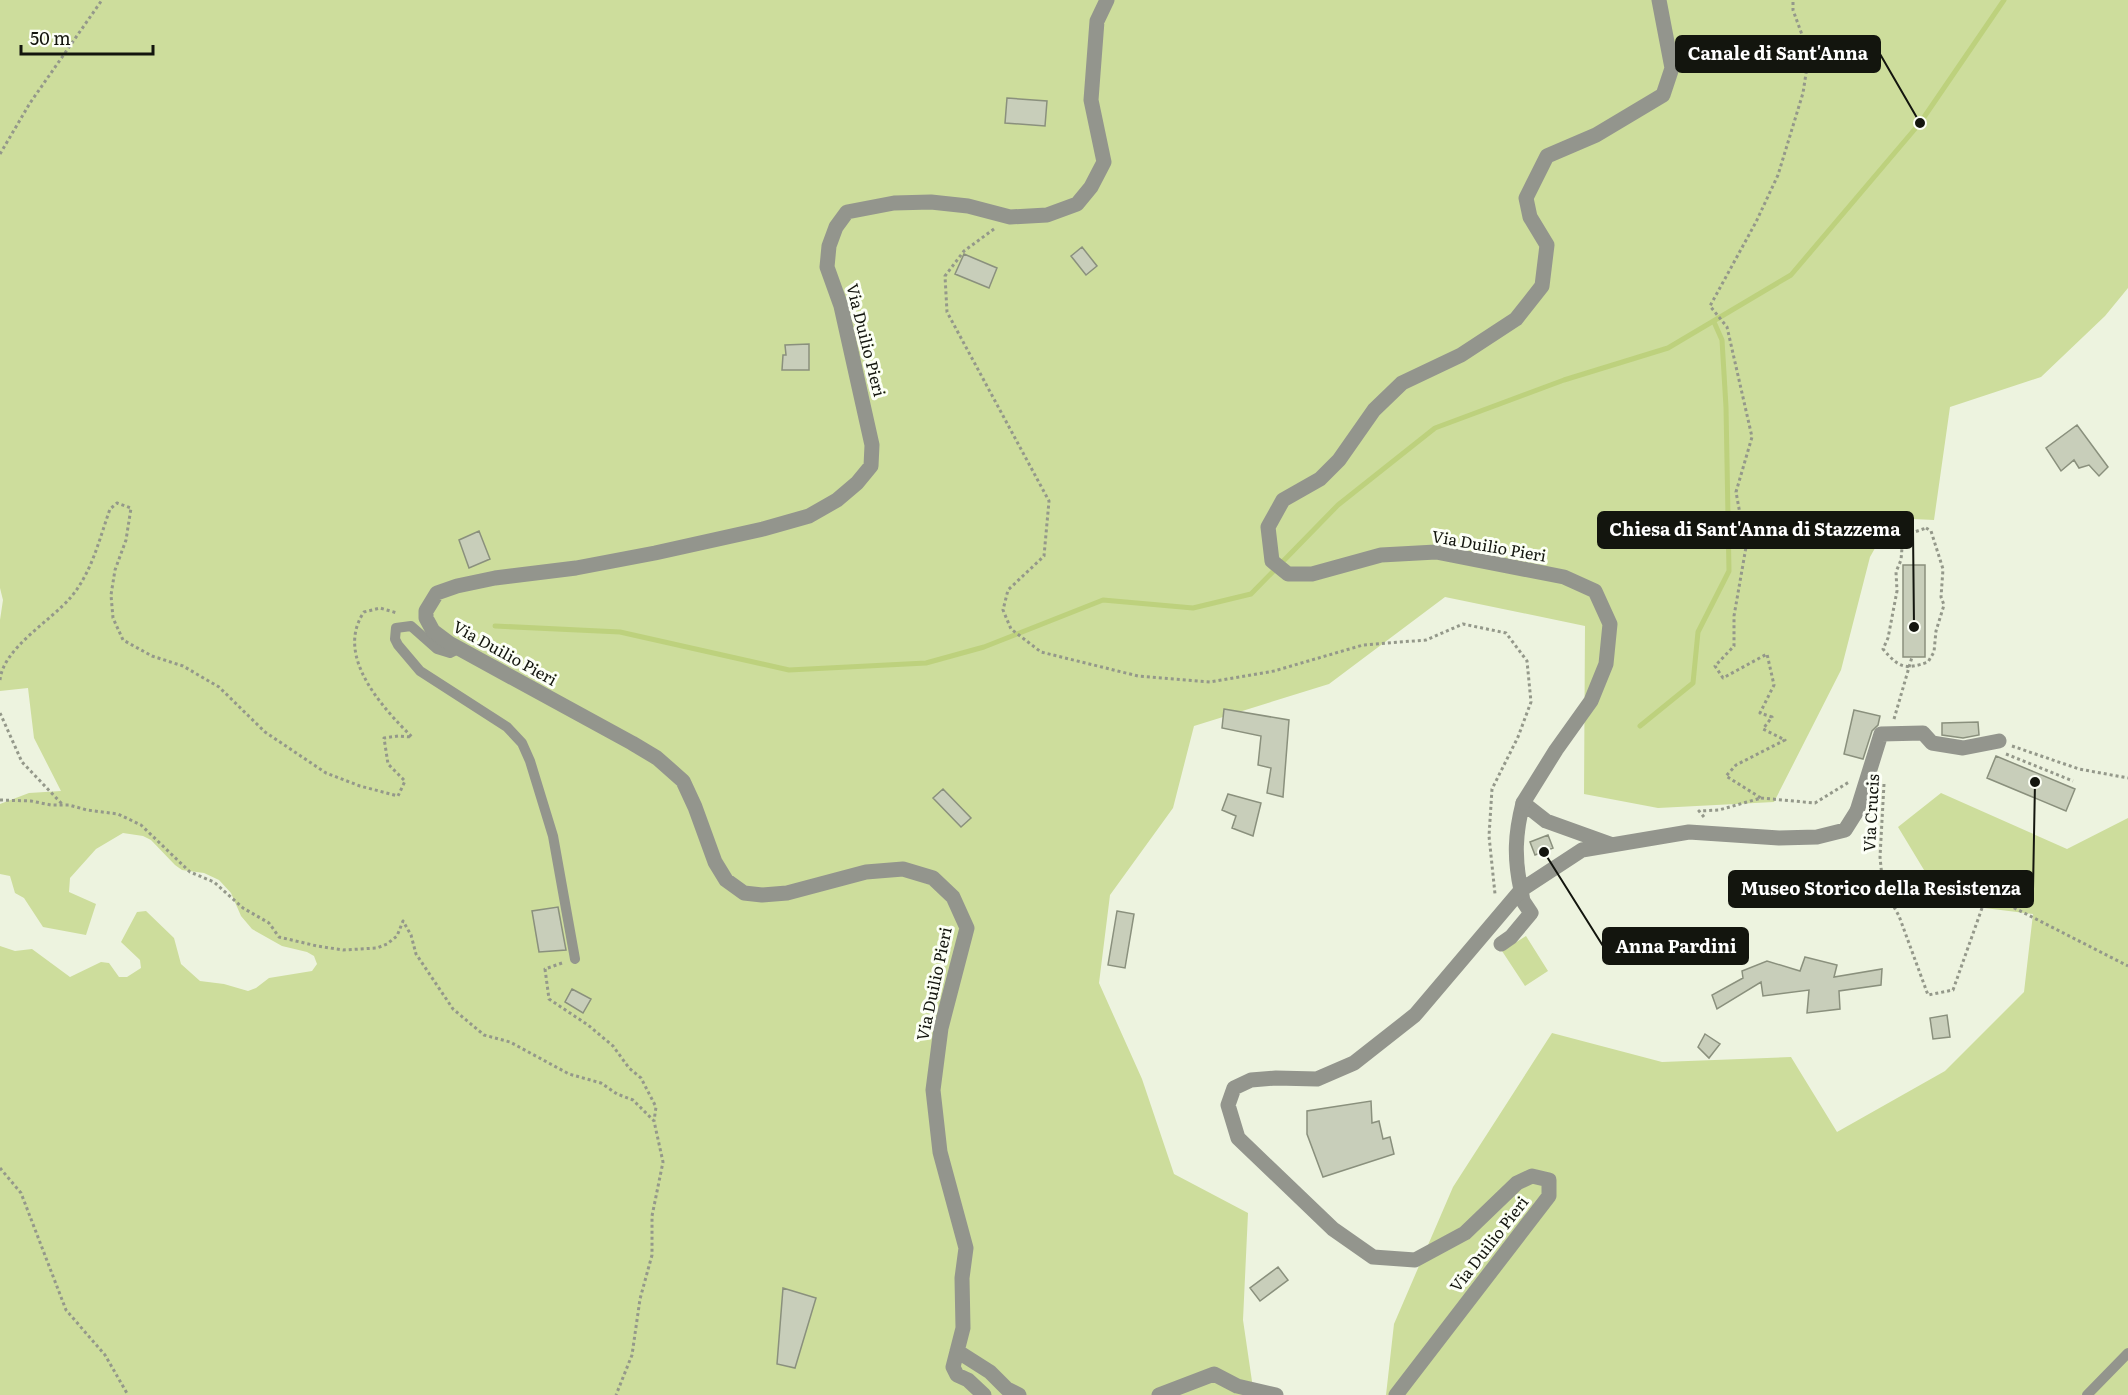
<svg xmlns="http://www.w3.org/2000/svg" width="2128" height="1395" font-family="Literata,serif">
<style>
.green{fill:#cddd9c}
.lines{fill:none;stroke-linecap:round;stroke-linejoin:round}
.stream{stroke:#bdd17d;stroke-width:5}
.building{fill:#c8ceba;stroke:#8a907d;stroke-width:1.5}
.path{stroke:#94988a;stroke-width:3;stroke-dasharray:3 3;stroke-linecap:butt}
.service{stroke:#93958d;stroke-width:10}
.pedestrian{stroke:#93958d;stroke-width:15}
.minor{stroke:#93958d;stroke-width:15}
.tertiary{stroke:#93958d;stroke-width:15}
.labels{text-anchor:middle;stroke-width:6;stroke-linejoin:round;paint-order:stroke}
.street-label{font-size:16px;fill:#13150e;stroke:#fcfff6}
.leader{fill:none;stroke:#13150e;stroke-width:2}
.callout-dot{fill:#13150e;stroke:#fcfff6;stroke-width:2}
.callout{fill:#13150e;stroke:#13150e;stroke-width:2}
.callout-label{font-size:18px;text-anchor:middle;font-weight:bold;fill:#fff}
</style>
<rect width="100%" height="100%" fill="#edf3df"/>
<path class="green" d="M 0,0 L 2128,0 L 2128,288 L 2105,316 L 2041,377 L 1950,407 L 1934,520 L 1892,518 L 1870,557 L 1841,670 L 1774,802 L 1658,808 L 1584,794 L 1585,626 L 1445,597 L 1329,684 L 1194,726 L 1173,808 L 1110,895 L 1099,983 L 1142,1079 L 1174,1174 L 1248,1213 L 1243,1320 L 1254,1395 L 0,1395 L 0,946 L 15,951 L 32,949 L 70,977 L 101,962 L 109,963 L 119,977 L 127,977 L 141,968 L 140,960 L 121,942 L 137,912 L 146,911 L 174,938 L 181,964 L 200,981 L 224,984 L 248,991 L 256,988 L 269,978 L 312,971 L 317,964 L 314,956 L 307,952 L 282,946 L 252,929 L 241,916 L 231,893 L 219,880 L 204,873 L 182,870 L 175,865 L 151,840 L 143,836 L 123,833 L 96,849 L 70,878 L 69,892 L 96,904 L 86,935 L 43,927 L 24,898 L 15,893 L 10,876 L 0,874 L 0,804 L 29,793 L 61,791 L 34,738 L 28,688 L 0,691 L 0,620 L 3,600 L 0,588 Z
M 1941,793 L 2067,849 L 2128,818 L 2128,1395 L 1386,1395 L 1394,1324 L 1453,1187 L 1552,1033 L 1662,1062 L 1791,1057 L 1837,1132 L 1945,1071 L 2024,992 L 2033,914 L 1944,903 L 1898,827 Z
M 1526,936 L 1548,971 L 1525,986 L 1502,951 Z"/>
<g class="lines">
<path class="stream" d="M 495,626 L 620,632 L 789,670 L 926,663 L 984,647 L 1103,600 L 1193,608 L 1251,594 L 1338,505 L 1435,428 L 1564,380 L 1668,348 L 1791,275 L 1920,123 L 2004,0
M 1640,726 L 1693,683 L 1698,632 L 1729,571 L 1726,407 L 1722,340 L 1714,322"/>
</g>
<path class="building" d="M 1007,98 L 1047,101 L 1045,126 L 1005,123 Z
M 1082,247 L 1097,266 L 1086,275 L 1071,256 Z
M 964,254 L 997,268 L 989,288 L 955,274 Z
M 809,344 L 809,370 L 782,370 L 783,355 L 786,355 L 785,345 Z
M 2077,425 L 2108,467 L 2099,476 L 2089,465 L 2079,468 L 2074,460 L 2061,471 L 2046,448 Z
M 479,531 L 490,559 L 469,568 L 459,540 Z
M 1903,565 L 1925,565 L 1925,657 L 1903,657 Z
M 1224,709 L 1289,720 L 1283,797 L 1267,793 L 1271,768 L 1258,765 L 1261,736 L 1222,728 Z
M 1854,710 L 1880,716 L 1878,725 L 1872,731 L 1863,759 L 1844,754 Z
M 1978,722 L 1979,735 L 1963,738 L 1942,735 L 1942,723 Z
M 1996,756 L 2075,789 L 2066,811 L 1987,778 Z
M 943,789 L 971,818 L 961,827 L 933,798 Z
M 1228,794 L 1261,803 L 1253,836 L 1232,828 L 1236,816 L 1222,810 Z
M 1548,835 L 1553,848 L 1535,855 L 1530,842 Z
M 558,907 L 566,950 L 539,952 L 532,911 Z
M 1117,911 L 1134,914 L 1125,968 L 1108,965 Z
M 1805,957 L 1837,965 L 1834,977 L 1882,969 L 1881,985 L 1839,991 L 1840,1009 L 1807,1013 L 1809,990 L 1763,996 L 1761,982 L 1717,1009 L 1712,995 L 1743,978 L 1742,971 L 1767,961 L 1800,971 Z
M 572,989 L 591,999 L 583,1013 L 565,1002 Z
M 1947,1015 L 1950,1037 L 1933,1039 L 1930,1018 Z
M 1705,1034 L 1720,1044 L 1709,1058 L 1698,1047 Z
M 1371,1101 L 1372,1123 L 1379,1121 L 1383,1139 L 1390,1137 L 1394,1154 L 1323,1177 L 1307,1134 L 1307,1111 Z
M 1278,1267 L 1288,1280 L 1260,1301 L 1250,1288 Z
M 783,1288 L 816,1298 L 795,1368 L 777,1364 Z"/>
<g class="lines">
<path class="path" d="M 0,154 L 30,103 L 102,0
M 994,229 L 964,251 L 945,276 L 947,312 L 1049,501 L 1044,556 L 1008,590 L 1003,610 L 1011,629 L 1041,652 L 1138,676 L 1210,682 L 1274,671 L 1363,645 L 1426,640 L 1463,624 L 1506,633 L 1527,661 L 1531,702 L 1518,737 L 1492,789 L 1489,836 L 1495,894
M 1926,528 L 1931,531 L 1943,569 L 1941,597 L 1944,605 L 1936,631 L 1934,652 L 1928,662 C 1905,670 1899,668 1883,649 L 1888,638 L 1897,591 L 1896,572 L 1901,560 L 1903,536 Z
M 0,680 C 3,648 51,621 71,597 C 92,572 99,540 110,509 L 117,503 L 131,508 L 126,540 L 115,570 L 111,595 L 113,618 L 123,640 L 152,656 L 183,666 L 219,687 L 265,732 L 326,773 L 360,786 L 398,796 L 405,781 L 388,764 L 384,738 L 398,736 L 412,737 C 383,708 334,656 364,612 L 380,608 L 397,613
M 0,713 L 22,762 L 63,805
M 1894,719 L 1912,657
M 2012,746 L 2079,769 L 2128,778
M 2006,754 L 2073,781
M 1884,784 L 1880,857 L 1883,887 L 1899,916 L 1928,995 L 1953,990 L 1987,894 L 2128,966
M 1761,798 L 1815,803 L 1849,782
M 0,800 L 31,801 L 51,805 L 69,805 L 87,810 L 118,814 L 141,825 L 190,872 L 214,882 L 243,908 L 269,923 L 279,937 L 317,946 L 343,950 L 377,948 L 387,944 L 397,936 L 403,921 L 411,935 L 416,954 L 453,1009 L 484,1035 L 510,1042 L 569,1074 L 601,1083 L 617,1094 L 633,1100 L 654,1121 L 663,1162 L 652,1216 L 652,1255 L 640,1299 L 632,1355 L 616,1395
M 1704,817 L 1699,811 L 1719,810 L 1761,798 L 1726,776 L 1736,765 L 1785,740 L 1763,729 L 1772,717 L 1760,713 L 1774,685 L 1767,654 L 1723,678 L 1715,666 L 1734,646 L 1734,616 L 1746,547 L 1736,492 L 1752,437 L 1727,327 L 1710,306 L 1756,222 L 1778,175 L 1803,93 L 1809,54 L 1793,10 L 1793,0
M 562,963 L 545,969 L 549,999 L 588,1025 L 613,1046 L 629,1068 L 641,1078 L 656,1107 L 654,1121
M 0,1168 L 21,1193 L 66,1310 L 105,1355 L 128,1395"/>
<path class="service" d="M 458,649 L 450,653 L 437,649 L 411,626 L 396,628 L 395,639 L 398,645 L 420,671 L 507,727 L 522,743 L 530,761 L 553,836 L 575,959
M 2087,1395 L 2128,1353"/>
<path class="pedestrian" d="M 1857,811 L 1881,734 L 1923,733 L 1932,743 L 1963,748 L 1999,741
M 1501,944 L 1511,937 L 1531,913 L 1523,901 L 1521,890"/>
<path class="minor" d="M 1521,890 C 1514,858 1515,834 1523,803 L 1546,821 L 1610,844
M 957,1351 L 990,1372 L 1007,1389 L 1019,1395
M 984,1395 L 968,1380 L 957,1375 L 953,1367 L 963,1328 L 962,1278 L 966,1248 L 940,1152 L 933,1090 L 941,1028 L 967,928 L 953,897 L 933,878 L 903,869 L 866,872 L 787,893 L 762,895 L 744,893 L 726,880 L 715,862 L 695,807 L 683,781 L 657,758 L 632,743 L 449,643 L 433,631 L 426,618 L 426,611 L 437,593 L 457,586 L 495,578 L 576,568 L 655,553 L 763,529 L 809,516 L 837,500 L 857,483 L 871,466 L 872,445 L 841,306 L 827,267 L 829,246 L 836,227 L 847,212 L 894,203 L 931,202 L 968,206 L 1010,217 L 1047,215 L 1077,204 L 1091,187 L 1104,162 L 1091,100 L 1097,21 L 1107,0
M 1159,1395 L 1214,1374 L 1237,1386 L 1276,1395
M 1396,1395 L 1549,1196 L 1549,1180 L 1532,1176 L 1517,1183 L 1465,1233 L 1415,1260 L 1373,1257 L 1333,1229 L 1238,1138 L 1228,1105 L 1234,1088 L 1251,1080 L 1276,1078 L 1317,1079 L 1354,1063 L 1415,1015 L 1521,890 L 1582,850 L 1689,832 L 1779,838 L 1817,837 L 1845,830 L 1857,811"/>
<path class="tertiary" d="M 1523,803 L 1556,750 L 1591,701 L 1606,664 L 1610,624 L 1595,591 L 1564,577 L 1436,552 L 1381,555 L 1312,574 L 1288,574 L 1272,561 L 1268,527 L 1283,500 L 1320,479 L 1339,460 L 1374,410 L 1402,383 L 1461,355 L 1516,319 L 1542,286 L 1547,245 L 1530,217 L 1526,198 L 1547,156 L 1596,135 L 1663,95 L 1672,68 L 1659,0"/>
</g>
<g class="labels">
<g class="street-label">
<text transform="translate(866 340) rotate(76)" y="6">Via Duilio Pieri</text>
<text transform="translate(1489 546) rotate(10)" y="6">Via Duilio Pieri</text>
<text transform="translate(505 653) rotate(29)" y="6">Via Duilio Pieri</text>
<text transform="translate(1871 813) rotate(-87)" y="6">Via Crucis</text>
<text transform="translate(934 984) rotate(-78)" y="6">Via Duilio Pieri</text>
<text transform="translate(1489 1244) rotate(-52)" y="6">Via Duilio Pieri</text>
</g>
</g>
<path class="leader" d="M1920 123L1880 54M1914 627L1913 530M2035 782L2033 889M1544 852L1603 946"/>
<g class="callout-dot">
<circle cx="1920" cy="123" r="6"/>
<circle cx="1914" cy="627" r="6"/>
<circle cx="2035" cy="782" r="6"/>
<circle cx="1544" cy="852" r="6"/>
</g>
<g class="callout">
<rect x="1676" y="36" width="204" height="36" rx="6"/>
<rect x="1598" y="512" width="315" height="36" rx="6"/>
<rect x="1729" y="871" width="304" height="36" rx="6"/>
<rect x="1603" y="928" width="145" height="36" rx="6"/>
</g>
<g class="callout-label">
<text x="1778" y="60">Canale di Sant'Anna</text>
<text x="1755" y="536">Chiesa di Sant'Anna di Stazzema</text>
<text x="1881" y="895">Museo Storico della Resistenza</text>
<text x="1676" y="953">Anna Pardini</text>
</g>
<path d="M21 45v9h132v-9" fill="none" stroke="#13150e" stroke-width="3"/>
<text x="30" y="45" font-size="18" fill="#13150e" stroke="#fcfff6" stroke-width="4.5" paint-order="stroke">50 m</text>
</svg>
